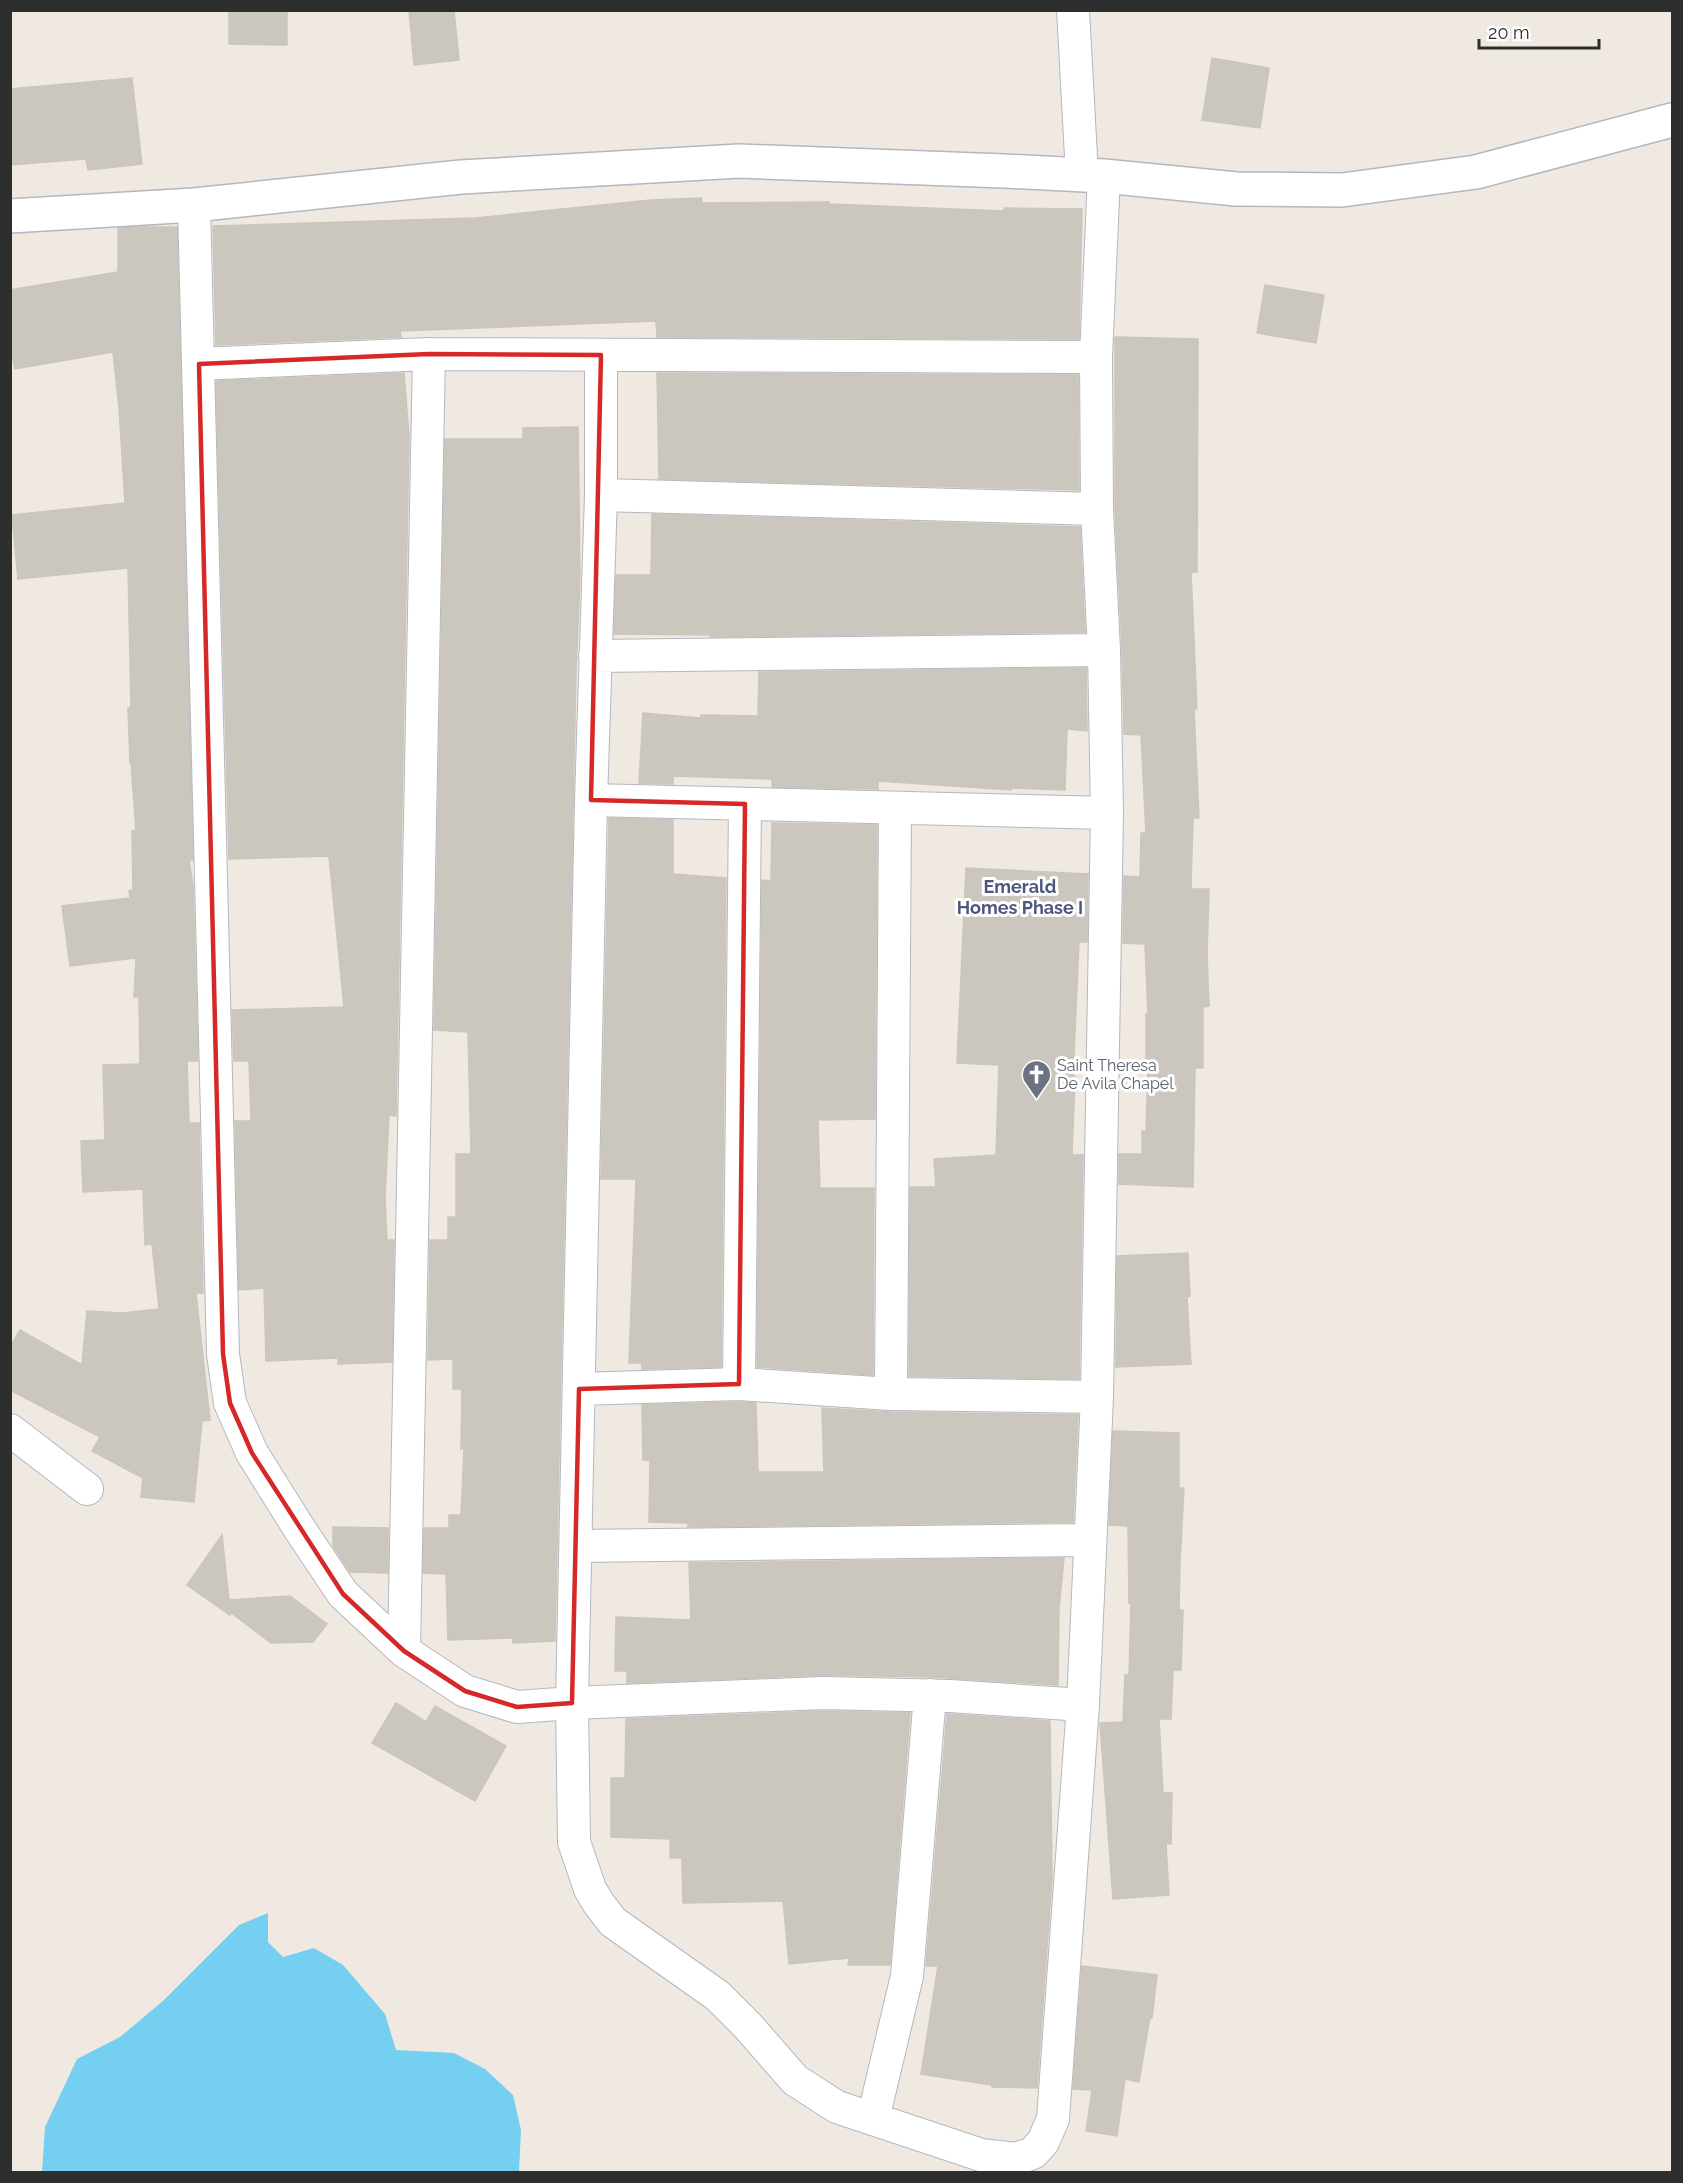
<svg xmlns="http://www.w3.org/2000/svg" width="1683" height="2183" font-family="Raleway,sans-serif">
<style>
.water{fill:#75cff0}
.building{fill:#cbc7bf;stroke:#cbc5ba;stroke-width:1.5}
.lines{fill:none;stroke-linecap:round;stroke-linejoin:round}
.street-casing{stroke:#b4b7c1;stroke-width:34}
.secondary-casing{stroke:#b4b7c1;stroke-width:36}
.street{stroke:#fff;stroke-width:32}
.secondary{stroke:#fff;stroke-width:33}
.marked{fill:none;stroke:#d62828;stroke-width:4.5;stroke-linejoin:round}
.labels{text-anchor:middle;stroke-width:6;stroke-linejoin:round;paint-order:stroke}
.worship-label{font-size:16px;fill:#5b616d;stroke:#fff;text-anchor:start}
.neighbourhood-label{font-size:18px;font-weight:bold;fill:#4d5680;stroke:#fff}
</style>
<rect width="100%" height="100%" fill="#efe9e1"/>
<path class="water" d="M 268,1913 L 268,1942 L 283,1957 L 314,1948 L 343,1965 L 385,2014 L 396,2050 L 454,2053 L 485,2069 L 513,2095 L 521,2130 L 519,2172 L 42,2172 L 45,2127 L 77,2059 L 120,2037 L 163,2001 L 239,1925 Z"/>
<path class="building" d="M 229,10 L 287,10 L 287,45 L 229,44 Z
M 409,10 L 454,10 L 459,60 L 414,65 Z
M 1212,58 L 1269,68 L 1260,128 L 1202,120 Z
M 132,78 L 142,164 L 88,170 L 86,159 L 10,165 L 10,89 Z
M 701,198 L 702,203 L 829,202 L 829,204 L 1004,211 L 1004,208 L 1082,209 L 1079,339 L 657,337 L 656,321 L 400,331 L 401,337 L 216,345 L 213,226 L 475,218 L 651,200 Z
M 141,227 L 177,227 L 193,860 L 189,860 L 193,885 L 198,1061 L 187,1061 L 189,1123 L 199,1123 L 203,1293 L 196,1293 L 210,1420 L 202,1421 L 194,1502 L 141,1497 L 143,1478 L 92,1451 L 100,1437 L 10,1390 L 10,1347 L 20,1330 L 82,1365 L 87,1311 L 122,1313 L 159,1309 L 152,1244 L 145,1245 L 143,1189 L 83,1192 L 81,1141 L 105,1140 L 103,1065 L 140,1064 L 139,997 L 134,997 L 136,958 L 70,966 L 62,906 L 130,898 L 129,891 L 133,890 L 132,831 L 136,831 L 131,763 L 130,763 L 128,708 L 131,708 L 128,568 L 18,579 L 12,515 L 125,503 L 119,408 L 113,352 L 15,369 L 10,346 L 10,290 L 118,272 L 118,228 Z
M 1265,285 L 1324,295 L 1316,343 L 1257,333 Z
M 1115,337 L 1198,339 L 1197,572 L 1191,572 L 1197,709 L 1194,709 L 1199,818 L 1193,818 L 1191,889 L 1209,889 L 1207,953 L 1209,1006 L 1203,1007 L 1203,1068 L 1195,1068 L 1193,1187 L 1119,1184 L 1119,1154 L 1142,1154 L 1142,1131 L 1146,1132 L 1148,1067 L 1146,1067 L 1146,1014 L 1148,1014 L 1145,944 L 1123,943 L 1124,876 L 1140,877 L 1141,833 L 1146,833 L 1141,735 L 1124,734 L 1122,649 L 1115,508 Z
M 404,373 L 409,437 L 396,1116 L 389,1115 L 385,1198 L 387,1240 L 394,1240 L 392,1362 L 338,1364 L 338,1358 L 266,1361 L 264,1288 L 239,1290 L 235,1121 L 251,1121 L 249,1061 L 234,1061 L 232,1010 L 344,1007 L 329,856 L 229,859 L 216,381 Z
M 657,373 L 1078,375 L 1079,490 L 659,479 Z
M 578,427 L 580,575 L 576,672 L 555,1641 L 513,1643 L 513,1638 L 448,1640 L 446,1574 L 423,1573 L 424,1528 L 449,1528 L 449,1515 L 461,1515 L 464,1449 L 461,1449 L 462,1389 L 453,1389 L 453,1359 L 428,1360 L 430,1240 L 448,1240 L 448,1217 L 456,1217 L 456,1154 L 471,1154 L 468,1032 L 434,1030 L 445,439 L 523,439 L 523,428 Z
M 652,514 L 1080,527 L 1085,632 L 711,637 L 711,635 L 614,634 L 616,575 L 651,575 Z
M 1086,668 L 1087,731 L 1067,729 L 1065,790 L 1011,788 L 1011,790 L 878,781 L 878,789 L 772,787 L 772,779 L 673,776 L 673,784 L 639,783 L 643,713 L 701,718 L 701,715 L 758,716 L 759,672 Z
M 609,818 L 673,820 L 673,874 L 726,878 L 721,1367 L 642,1369 L 642,1363 L 629,1363 L 636,1179 L 601,1179 Z
M 772,823 L 877,825 L 875,1119 L 818,1120 L 820,1188 L 874,1188 L 873,1375 L 757,1367 L 762,880 L 771,881 Z
M 966,868 L 1088,874 L 1087,942 L 1079,942 L 1073,1076 L 1075,1076 L 1072,1155 L 1083,1155 L 1079,1379 L 909,1376 L 910,1187 L 936,1187 L 934,1159 L 996,1155 L 999,1065 L 957,1063 Z
M 1188,1253 L 1190,1296 L 1187,1297 L 1191,1364 L 1116,1367 L 1117,1256 Z
M 739,1402 L 756,1403 L 758,1472 L 824,1472 L 822,1408 L 891,1412 L 1078,1415 L 1073,1522 L 688,1527 L 688,1523 L 649,1522 L 650,1460 L 643,1460 L 642,1405 Z
M 1113,1431 L 1179,1433 L 1179,1488 L 1184,1488 L 1180,1562 L 1179,1610 L 1183,1610 L 1181,1670 L 1173,1670 L 1171,1719 L 1159,1719 L 1163,1793 L 1172,1793 L 1171,1844 L 1166,1844 L 1169,1895 L 1113,1899 L 1100,1723 L 1123,1722 L 1125,1675 L 1129,1675 L 1131,1603 L 1129,1603 L 1128,1526 L 1109,1525 Z
M 333,1527 L 388,1528 L 388,1573 L 350,1572 L 333,1546 Z
M 222,1535 L 229,1600 L 290,1596 L 327,1624 L 313,1642 L 271,1643 L 230,1612 L 230,1615 L 187,1585 Z
M 1064,1558 L 1059,1608 L 1058,1685 L 931,1677 L 823,1675 L 627,1683 L 627,1671 L 615,1671 L 616,1617 L 691,1620 L 689,1563 Z
M 396,1703 L 426,1722 L 435,1706 L 506,1746 L 475,1801 L 372,1743 Z
M 823,1711 L 910,1713 L 890,1965 L 848,1965 L 849,1958 L 789,1964 L 783,1901 L 683,1903 L 682,1858 L 670,1858 L 670,1839 L 611,1837 L 611,1778 L 625,1778 L 626,1719 Z
M 947,1714 L 1050,1721 L 1052,1878 L 1037,2088 L 992,2087 L 992,2085 L 921,2074 L 938,1966 L 926,1966 Z
M 1082,1966 L 1157,1975 L 1152,2018 L 1150,2017 L 1139,2082 L 1125,2079 L 1117,2136 L 1086,2131 L 1092,2090 L 1073,2089 Z"/>
<g class="lines">
<defs>
<path id="street" d="M 1073,10 L 1082,175
M 194,205 L 223,1354 L 230,1403 L 252,1453 L 297,1525 L 343,1594 L 404,1651 L 465,1691 L 517,1707 L 572,1703 L 823,1693 L 950,1696 L 1083,1705
M 601,355 L 601,495 L 591,800 L 572,1703 L 574,1842 L 590,1889 L 599,1904 L 613,1922 L 718,1996 L 747,2025 L 795,2080 L 837,2107 L 981,2155 L 1016,2159 L 1033,2153 L 1043,2142 L 1053,2119 L 1083,1705 L 1097,1397 L 1107,813 L 1104,650 L 1097,509 L 1096,357 L 1104,176
M 199,364 L 429,354 L 1096,357
M 601,495 L 1097,509
M 595,656 L 1104,650
M 591,800 L 1107,813
M 739,1384 L 745,804
M 579,1389 L 739,1384 L 891,1394 L 1097,1397
M 891,1394 L 895,809
M 10,1430 L 87,1489
M 576,1546 L 1090,1540
M 404,1651 L 429,354
M 873,2119 L 907,1976 L 930,1695"/>
<path id="secondary" d="M 10,216 L 194,205 L 461,177 L 739,161 L 1004,171 L 1104,176 L 1236,189 L 1342,190 L 1476,172 L 1672,120"/>
</defs>
<use href="#street" class="street-casing"/>
<use href="#secondary" class="secondary-casing"/>
<use href="#street" class="street"/>
<use href="#secondary" class="secondary"/>
</g>
<path class="marked" d="M 429,354 L 601,355 L 591,800 L 745,804 L 739,1384 L 579,1389 L 572,1703 L 517,1707 L 465,1691 L 404,1651 L 343,1594 L 252,1453 L 230,1403 L 223,1354 L 199,364 Z"/>
<defs>
<symbol id="church-pin" viewBox="-11 -11 22 30"><path d="M0 17L-7.5 6A9.5 9.5 0 1 1 7.5 6Z" fill="#6b7280" stroke="#fff"/><path d="M-1.2-6h2.4v3.5h3.3v2.4h-3.3V6h-2.4V-.1h-3.3v-2.4h3.3Z" fill="#fff"/></symbol>
</defs>
<g fill-rule="evenodd">
<use href="#church-pin" x="1020" y="1058" width="33" height="45"/>
</g>
<g class="labels">
<g class="worship-label">
<text x="1057" y="1071">Saint Theresa<tspan x="1057" dy="18">De Avila Chapel</tspan></text>
</g>
<g class="neighbourhood-label">
<text x="1020" y="893">Emerald<tspan x="1020" dy="21">Homes Phase I</tspan></text>
</g>
</g>
<rect width="1683" height="2183" fill="none" stroke="#2e2e2e" stroke-width="24"/>
<path d="M1479 39v9h120v-9" fill="none" stroke="#2e2e2e" stroke-width="3"/>
<text x="1488" y="39" font-size="18" fill="#2e2e2e" stroke="#ffffff" stroke-width="4.5" paint-order="stroke">20 m</text>
</svg>
